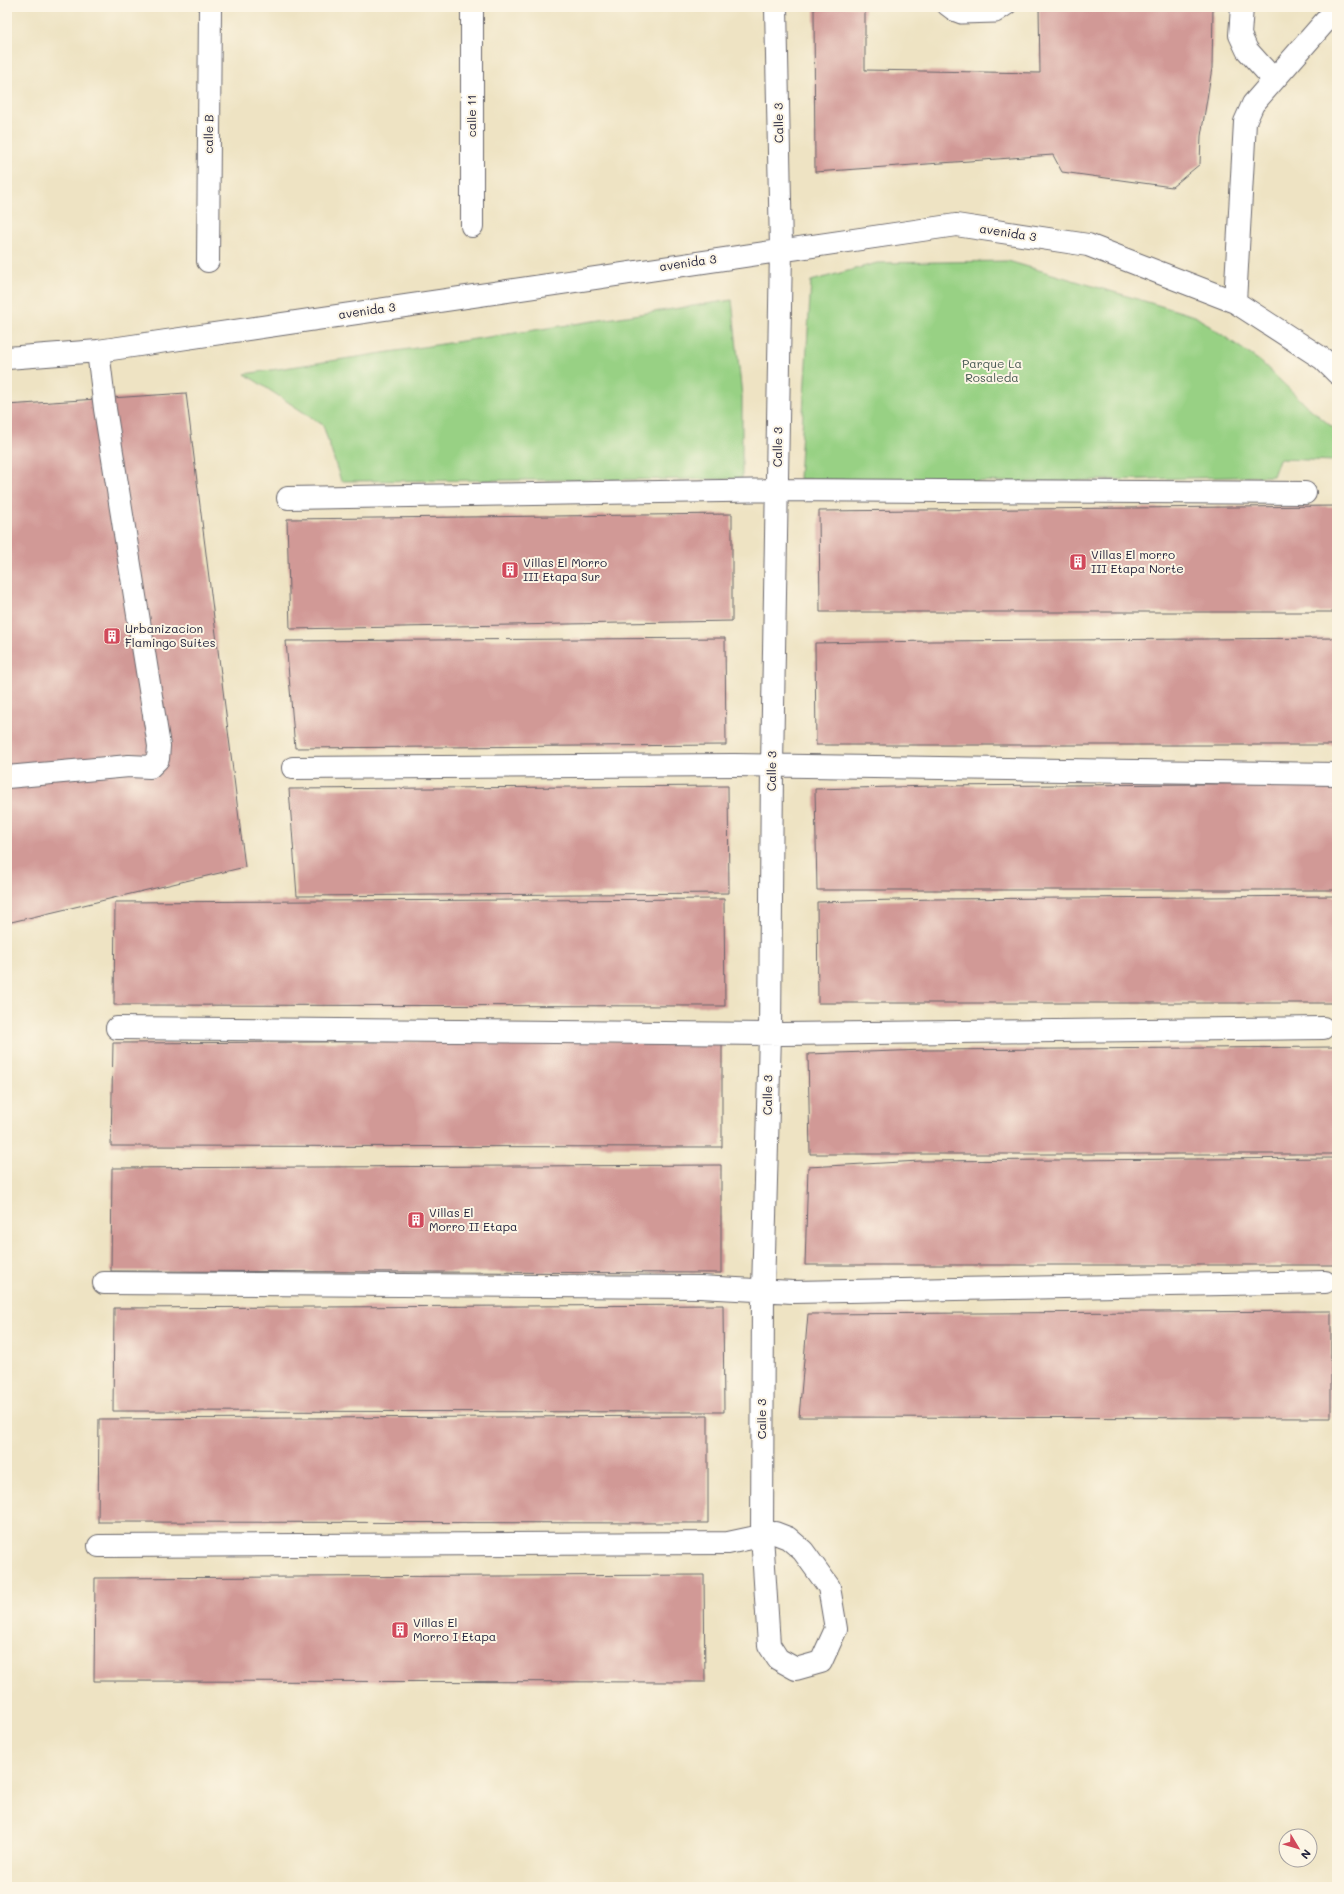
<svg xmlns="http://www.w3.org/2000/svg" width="1344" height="1894" font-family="Mali,sans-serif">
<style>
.green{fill:#98d184;stroke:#5d7a60}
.building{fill:#d19996}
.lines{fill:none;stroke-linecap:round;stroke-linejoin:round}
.service-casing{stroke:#69666b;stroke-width:17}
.minor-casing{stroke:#69666b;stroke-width:24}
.service{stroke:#fff;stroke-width:15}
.minor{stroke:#fff;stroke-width:22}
.labels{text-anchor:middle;stroke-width:4;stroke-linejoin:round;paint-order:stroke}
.street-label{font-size:12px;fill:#22223b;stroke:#fcf5e5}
.park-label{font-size:12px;fill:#455751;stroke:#fcf5e5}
.poi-label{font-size:12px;fill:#22223b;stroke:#fcf5e5;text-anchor:start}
</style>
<rect width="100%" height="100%" fill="#fcf5e5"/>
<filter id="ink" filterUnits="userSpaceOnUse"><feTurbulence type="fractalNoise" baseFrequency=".025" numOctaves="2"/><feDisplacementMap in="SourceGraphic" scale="8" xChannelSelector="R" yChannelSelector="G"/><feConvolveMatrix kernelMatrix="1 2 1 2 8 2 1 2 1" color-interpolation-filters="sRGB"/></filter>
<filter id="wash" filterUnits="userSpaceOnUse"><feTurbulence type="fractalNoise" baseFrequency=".012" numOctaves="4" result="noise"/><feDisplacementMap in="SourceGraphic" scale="16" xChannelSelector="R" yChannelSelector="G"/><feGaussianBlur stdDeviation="0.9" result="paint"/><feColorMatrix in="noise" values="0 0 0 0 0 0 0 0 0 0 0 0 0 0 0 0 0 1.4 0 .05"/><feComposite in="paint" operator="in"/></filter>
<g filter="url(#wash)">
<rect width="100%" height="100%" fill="#eee3c3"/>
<path class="green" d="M 1008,261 L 1195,316 L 1261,362 L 1307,406 L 1337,431 L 1337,461 L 1279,459 L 1273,476 L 1023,482 L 799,479 L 811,281 L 877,263 Z
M 732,300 L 742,396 L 742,479 L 341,481 L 323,425 L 245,374 Z"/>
<g id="blocks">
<path class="building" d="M 814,7 L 865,7 L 865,70 L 1040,73 L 1039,7 L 1213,7 L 1212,68 L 1201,136 L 1200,164 L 1172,187 L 1062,172 L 1053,155 L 815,172 Z
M 186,393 L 245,867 L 7,923 L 7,405 Z
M 1337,506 L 1337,612 L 820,612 L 819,511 Z
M 732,514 L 732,621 L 290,629 L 287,519 Z
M 725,638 L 726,745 L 295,748 L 286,641 Z
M 1337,638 L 1337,745 L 816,745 L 815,643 L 932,641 Z
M 1337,783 L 1337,890 L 817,890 L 815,789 L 933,786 Z
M 728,786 L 729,893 L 297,896 L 289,789 Z
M 1337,896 L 1337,1003 L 818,1003 L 817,902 L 935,899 Z
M 724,899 L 725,1006 L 114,1005 L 115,902 Z
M 722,1040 L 722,1147 L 111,1146 L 113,1043 Z
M 1337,1047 L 1337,1154 L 810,1154 L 808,1054 L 926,1050 Z
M 1337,1158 L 1337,1265 L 805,1265 L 808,1167 L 920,1161 Z
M 721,1165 L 721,1273 L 111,1271 L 112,1168 Z
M 723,1305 L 724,1412 L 113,1411 L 114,1308 Z
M 1331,1311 L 1331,1418 L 799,1417 L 808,1314 Z
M 708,1416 L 708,1523 L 98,1522 L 99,1419 Z
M 704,1575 L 705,1682 L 94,1681 L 95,1578 Z"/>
</g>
</g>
<g filter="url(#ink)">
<use href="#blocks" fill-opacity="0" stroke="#69666b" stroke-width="1"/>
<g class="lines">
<defs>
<path id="service" d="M 945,7 L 953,13 L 961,16 L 996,15 L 1008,7"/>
<path id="minor" d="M 472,7 L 472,226
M 1242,7 L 1240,35 L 1247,50 L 1274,80
M 208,261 L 210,7
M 1235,302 L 1245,122 L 1253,104 L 1337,8
M 7,358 L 98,351 L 956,225 L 1088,245 L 1235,302 L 1323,359 L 1337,373
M 288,498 L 777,490 L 1305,493
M 293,768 L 734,765 L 1337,774
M 7,777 L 129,766 L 150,767 L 158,759 L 159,746 L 105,409 L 98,351
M 117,1028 L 782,1034 L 1323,1028
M 104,1283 L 700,1287 L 793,1292 L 1325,1282
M 99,1546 L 728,1543 L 775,1533 L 788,1538 L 803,1551 L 829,1587 L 836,1629 L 821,1662 L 796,1669 L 778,1659 L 769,1645 L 762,1535 L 763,1290 L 770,1034 L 772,766 L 781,249 L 776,7"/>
</defs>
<use href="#service" class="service-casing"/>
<use href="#minor" class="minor-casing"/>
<use href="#service" class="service"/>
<use href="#minor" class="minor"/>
</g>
</g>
<defs>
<symbol id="building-square" viewBox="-11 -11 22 22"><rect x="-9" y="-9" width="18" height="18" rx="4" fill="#d1495b" stroke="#fcf5e5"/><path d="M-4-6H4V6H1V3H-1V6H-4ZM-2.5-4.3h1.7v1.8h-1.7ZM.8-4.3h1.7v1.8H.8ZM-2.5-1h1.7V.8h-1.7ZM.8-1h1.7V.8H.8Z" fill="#fff"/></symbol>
</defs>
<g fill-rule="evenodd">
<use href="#building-square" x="1068" y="552" width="20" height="20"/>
<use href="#building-square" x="500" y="560" width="20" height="20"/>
<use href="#building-square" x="102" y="626" width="20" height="20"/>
<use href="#building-square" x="406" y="1210" width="20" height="20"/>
<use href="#building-square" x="390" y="1620" width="20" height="20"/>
</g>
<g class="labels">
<g class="street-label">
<text transform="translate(472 116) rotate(-90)" y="4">calle 11</text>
<text transform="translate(779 123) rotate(-91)" y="4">Calle 3</text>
<text transform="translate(209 134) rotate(-89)" y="4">calle B</text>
<text transform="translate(1008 233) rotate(9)" y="4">avenida 3</text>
<text transform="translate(688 263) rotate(-8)" y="4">avenida 3</text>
<text transform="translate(367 311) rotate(-8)" y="4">avenida 3</text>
<text transform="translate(778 447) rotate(-89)" y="4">Calle 3</text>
<text transform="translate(772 771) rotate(-89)" y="4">Calle 3</text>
<text transform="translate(768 1095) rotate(-89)" y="4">Calle 3</text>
<text transform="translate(762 1419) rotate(-90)" y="4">Calle 3</text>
</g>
<g class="park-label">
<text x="992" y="368">Parque La<tspan x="992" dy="14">Rosaleda</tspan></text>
</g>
<g class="poi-label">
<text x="1091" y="559">Villas El morro<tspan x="1091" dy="14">III Etapa Norte</tspan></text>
<text x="523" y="567">Villas El Morro<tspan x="523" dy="14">III Etapa Sur</tspan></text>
<text x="125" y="633">Urbanizacion<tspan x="125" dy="14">Flamingo Suites</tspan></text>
<text x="429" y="1217">Villas El<tspan x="429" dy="14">Morro II Etapa</tspan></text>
<text x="413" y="1627">Villas El<tspan x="413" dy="14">Morro I Etapa</tspan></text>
</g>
</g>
<rect width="1344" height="1894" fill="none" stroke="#fcf5e5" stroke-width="24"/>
<g transform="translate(1298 1848) rotate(128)"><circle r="19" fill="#fcf5e5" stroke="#a5a1a1"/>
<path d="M0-3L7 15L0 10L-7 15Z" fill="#d1495b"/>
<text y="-6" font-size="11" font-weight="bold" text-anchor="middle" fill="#22223b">N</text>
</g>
</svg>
